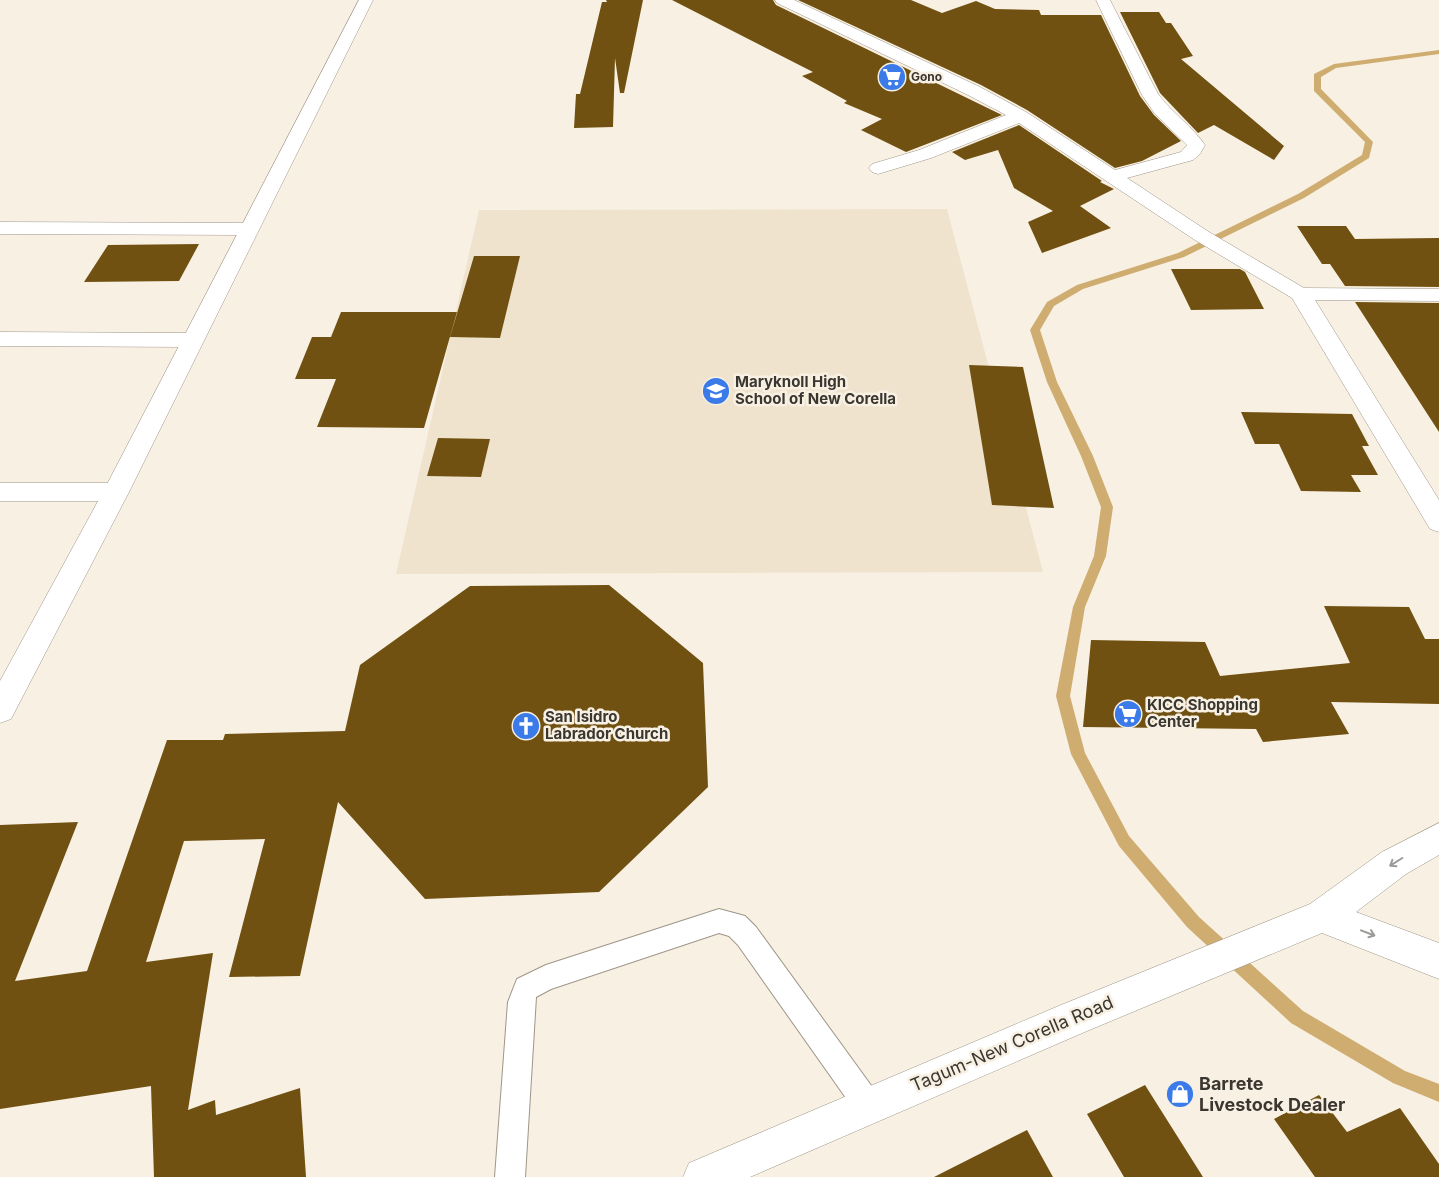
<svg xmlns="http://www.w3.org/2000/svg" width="1439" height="1177" font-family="Inter,sans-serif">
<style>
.built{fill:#efe3ce}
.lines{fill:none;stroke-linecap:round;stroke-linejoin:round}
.stream{fill:#cfad71;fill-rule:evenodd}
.building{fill:#705111}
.service-casing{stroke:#9d9689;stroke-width:2}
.minor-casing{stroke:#9d9689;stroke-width:1}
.tertiary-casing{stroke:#9d9689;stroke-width:1}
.secondary-casing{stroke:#9d9689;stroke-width:1}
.service{fill:#fff;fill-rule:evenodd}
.minor{fill:#fff;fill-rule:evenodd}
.tertiary{fill:#fff;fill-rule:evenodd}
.secondary{fill:#fff;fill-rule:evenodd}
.oneway{stroke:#9c9b98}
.labels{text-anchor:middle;stroke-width:5;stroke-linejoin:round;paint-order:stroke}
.far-poi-label{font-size:12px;font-weight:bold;fill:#3a3731;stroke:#f8f0e2;text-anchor:start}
.poi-label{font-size:15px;font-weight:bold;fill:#3a3731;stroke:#f8f0e2;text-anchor:start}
.near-street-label{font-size:18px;fill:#3a3731;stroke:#f8f0e2}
.near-poi-label{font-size:18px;font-weight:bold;fill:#3a3731;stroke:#f8f0e2;text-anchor:start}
</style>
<rect width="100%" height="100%" fill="#f8f0e2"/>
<path class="built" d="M 947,209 L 1043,572 L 396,574 L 479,210 Z"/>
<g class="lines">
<path class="stream" d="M 1439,50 L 1439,54 L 1336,68 L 1321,77 L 1321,89 L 1373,142 L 1369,158 L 1304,198 L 1184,257 L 1083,289 L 1054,306 L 1040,330 L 1057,382 L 1093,456 L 1113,507 L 1106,556 L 1085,607 L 1070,696 L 1085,753 L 1129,836 L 1199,917 L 1303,1011 L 1405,1071 L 1439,1084 L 1439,1102 L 1393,1083 L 1291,1023 L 1187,927 L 1119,846 L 1071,754 L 1056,696 L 1073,607 L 1094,556 L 1101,507 L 1081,456 L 1047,382 L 1030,330 L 1047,302 L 1077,285 L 1178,253 L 1298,194 L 1362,155 L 1365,142 L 1314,91 L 1314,74 L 1334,64 Z"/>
</g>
<path class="building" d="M 606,0 L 643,0 L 624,93 L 620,93 L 615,58 L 613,127 L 574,128 L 576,94 L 580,94 L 602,2 L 607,2 Z
M 672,0 L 773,0 L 776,5 L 1002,115 L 906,152 L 861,130 L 882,119 L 844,103 L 847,101 L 802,76 L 813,72 Z
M 798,0 L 911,0 L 942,13 L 976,1 L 995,9 L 1039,10 L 1041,15 L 1101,15 L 1140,96 L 1154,115 L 1181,141 L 1142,161 L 1115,168 L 1027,110 L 981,85 Z
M 1120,12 L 1159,12 L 1166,23 L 1171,23 L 1193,56 L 1181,59 L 1284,146 L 1274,160 L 1214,125 L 1198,133 L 1160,93 Z
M 1019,125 L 1102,181 L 1100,182 L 1114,189 L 1080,206 L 1111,228 L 1042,253 L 1028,222 L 1053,211 L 1014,188 L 998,150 L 965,160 L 952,152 Z
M 1297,226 L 1346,226 L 1355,239 L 1439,238 L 1439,287 L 1345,286 L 1330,264 L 1322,264 Z
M 199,244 L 179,281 L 84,282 L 108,245 Z
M 474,256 L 520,256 L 500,338 L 450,337 Z
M 1171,269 L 1240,269 L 1245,272 L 1264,309 L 1191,310 Z
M 1355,302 L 1439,303 L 1439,432 Z
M 341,312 L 457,312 L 424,428 L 317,427 L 336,379 L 295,379 L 312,337 L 331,337 Z
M 969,365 L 1023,367 L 1054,508 L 992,505 Z
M 1241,412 L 1352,414 L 1369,446 L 1362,446 L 1378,475 L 1351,475 L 1361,492 L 1301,491 L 1279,444 L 1255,444 Z
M 438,438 L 490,439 L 481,477 L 427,476 Z
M 609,585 L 703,663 L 708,787 L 599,892 L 425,899 L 338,802 L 300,976 L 229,977 L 265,839 L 184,841 L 146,962 L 213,953 L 188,1110 L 215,1100 L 216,1115 L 300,1088 L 306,1177 L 154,1177 L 151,1086 L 0,1109 L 0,825 L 78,822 L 15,981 L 87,971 L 167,740 L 223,740 L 225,734 L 345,731 L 360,665 L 470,586 Z
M 1324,606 L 1409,607 L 1425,639 L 1439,639 L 1439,704 L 1331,702 L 1349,734 L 1263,742 L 1256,729 L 1083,727 L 1091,640 L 1205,642 L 1220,676 L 1350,663 Z
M 1145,1085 L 1203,1177 L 1124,1177 L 1087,1114 Z
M 1319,1095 L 1347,1132 L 1400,1108 L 1439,1164 L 1439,1177 L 1315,1177 L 1274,1119 Z
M 1027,1130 L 1053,1177 L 934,1177 Z"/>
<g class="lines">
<defs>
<path id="service" d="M 719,909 L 745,916 L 756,927 L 878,1095 L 882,1105 L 878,1115 L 868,1119 L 858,1115 L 738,945 L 729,936 L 719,933 L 551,989 L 536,997 L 525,1177 L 495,1177 L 508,1002 L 517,979 L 546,965 Z"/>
<path id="minor" d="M 775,0 L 794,0 L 980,87 L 1026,112 L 1115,170 L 1181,152 L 1187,145 L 1155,114 L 1142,95 L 1096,0 L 1110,0 L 1158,94 C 1172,113 1192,126 1205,145 L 1200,154 L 1193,160 L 1127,178 L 1209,232 L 1304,288 L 1439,289 L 1439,301 L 1315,300 L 1439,500 L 1439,532 L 1430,529 L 1292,298 L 1195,240 L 1019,123 L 931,158 L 878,174 L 872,172 L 869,168 L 872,164 L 919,150 L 1006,115 L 968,95 L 777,3 Z
M 0,222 L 249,223 L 256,225 L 259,229 L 256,233 L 249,235 L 0,234 Z
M 0,332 L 193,333 L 201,335 L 204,340 L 201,345 L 193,347 L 0,346 Z
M 0,483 L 116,483 L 125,486 L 129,492 L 125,498 L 116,501 L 0,501 Z"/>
<path id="tertiary" d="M 359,0 L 373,0 L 129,492 L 11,719 L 0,723 L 0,681 L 103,492 Z"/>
<path id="secondary" d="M 1439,823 L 1439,855 L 1406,874 L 1356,912 L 1439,943 L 1439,979 L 1322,933 L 1087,1031 L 750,1177 L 683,1177 L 689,1163 L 1061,1005 L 1310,904 L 1382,852 Z"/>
</defs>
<use href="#service" class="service-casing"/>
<use href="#minor" class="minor-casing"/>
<use href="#tertiary" class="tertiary-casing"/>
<use href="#secondary" class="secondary-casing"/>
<use href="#service" class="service"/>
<use href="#minor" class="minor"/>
<use href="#tertiary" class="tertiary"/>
<use href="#secondary" class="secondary"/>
</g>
<defs><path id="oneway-shaft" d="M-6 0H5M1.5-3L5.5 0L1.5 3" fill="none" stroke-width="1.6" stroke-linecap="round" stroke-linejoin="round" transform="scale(1.25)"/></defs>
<g class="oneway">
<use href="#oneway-shaft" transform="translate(1396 862) rotate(148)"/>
<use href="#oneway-shaft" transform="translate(1368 933) rotate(21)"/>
</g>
<defs>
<symbol id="supermarket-disc" viewBox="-11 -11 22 22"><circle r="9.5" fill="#3b7be9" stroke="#f8f0e2"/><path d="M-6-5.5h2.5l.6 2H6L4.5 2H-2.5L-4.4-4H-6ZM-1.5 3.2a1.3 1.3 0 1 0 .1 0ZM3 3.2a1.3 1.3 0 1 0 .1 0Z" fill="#fff"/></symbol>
<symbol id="school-disc" viewBox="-11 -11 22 22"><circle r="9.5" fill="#3b7be9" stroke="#f8f0e2"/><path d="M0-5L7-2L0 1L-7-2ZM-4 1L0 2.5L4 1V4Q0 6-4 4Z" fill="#fff"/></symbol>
<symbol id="church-disc" viewBox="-11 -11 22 22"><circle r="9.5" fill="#3b7be9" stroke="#f8f0e2"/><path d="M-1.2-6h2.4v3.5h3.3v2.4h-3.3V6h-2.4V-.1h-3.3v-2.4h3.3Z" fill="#fff"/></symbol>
<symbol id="shop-disc" viewBox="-11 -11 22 22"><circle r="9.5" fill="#3b7be9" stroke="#f8f0e2"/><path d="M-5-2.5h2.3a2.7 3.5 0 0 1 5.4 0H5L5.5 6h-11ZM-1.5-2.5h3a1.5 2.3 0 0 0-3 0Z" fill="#fff"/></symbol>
</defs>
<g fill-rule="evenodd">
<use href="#supermarket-disc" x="876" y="61" width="32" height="32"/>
<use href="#school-disc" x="700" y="375" width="32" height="32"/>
<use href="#supermarket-disc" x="1112" y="698" width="32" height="32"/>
<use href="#church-disc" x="510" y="710" width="32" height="32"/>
<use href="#shop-disc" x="1164" y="1078" width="32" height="32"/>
</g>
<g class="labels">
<g class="far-poi-label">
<text x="911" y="81">Gono</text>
</g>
<g class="poi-label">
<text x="735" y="387">Maryknoll High<tspan x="735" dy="17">School of New Corella</tspan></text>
<text x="1147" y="710">KICC Shopping<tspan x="1147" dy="17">Center</tspan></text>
<text x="545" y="722">San Isidro<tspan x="545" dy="17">Labrador Church</tspan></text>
</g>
<g class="near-street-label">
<text transform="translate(1012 1044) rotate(-23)" y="6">Tagum-New Corella Road</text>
</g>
<g class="near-poi-label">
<text x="1199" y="1090">Barrete<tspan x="1199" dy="21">Livestock Dealer</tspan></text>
</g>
</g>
</svg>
